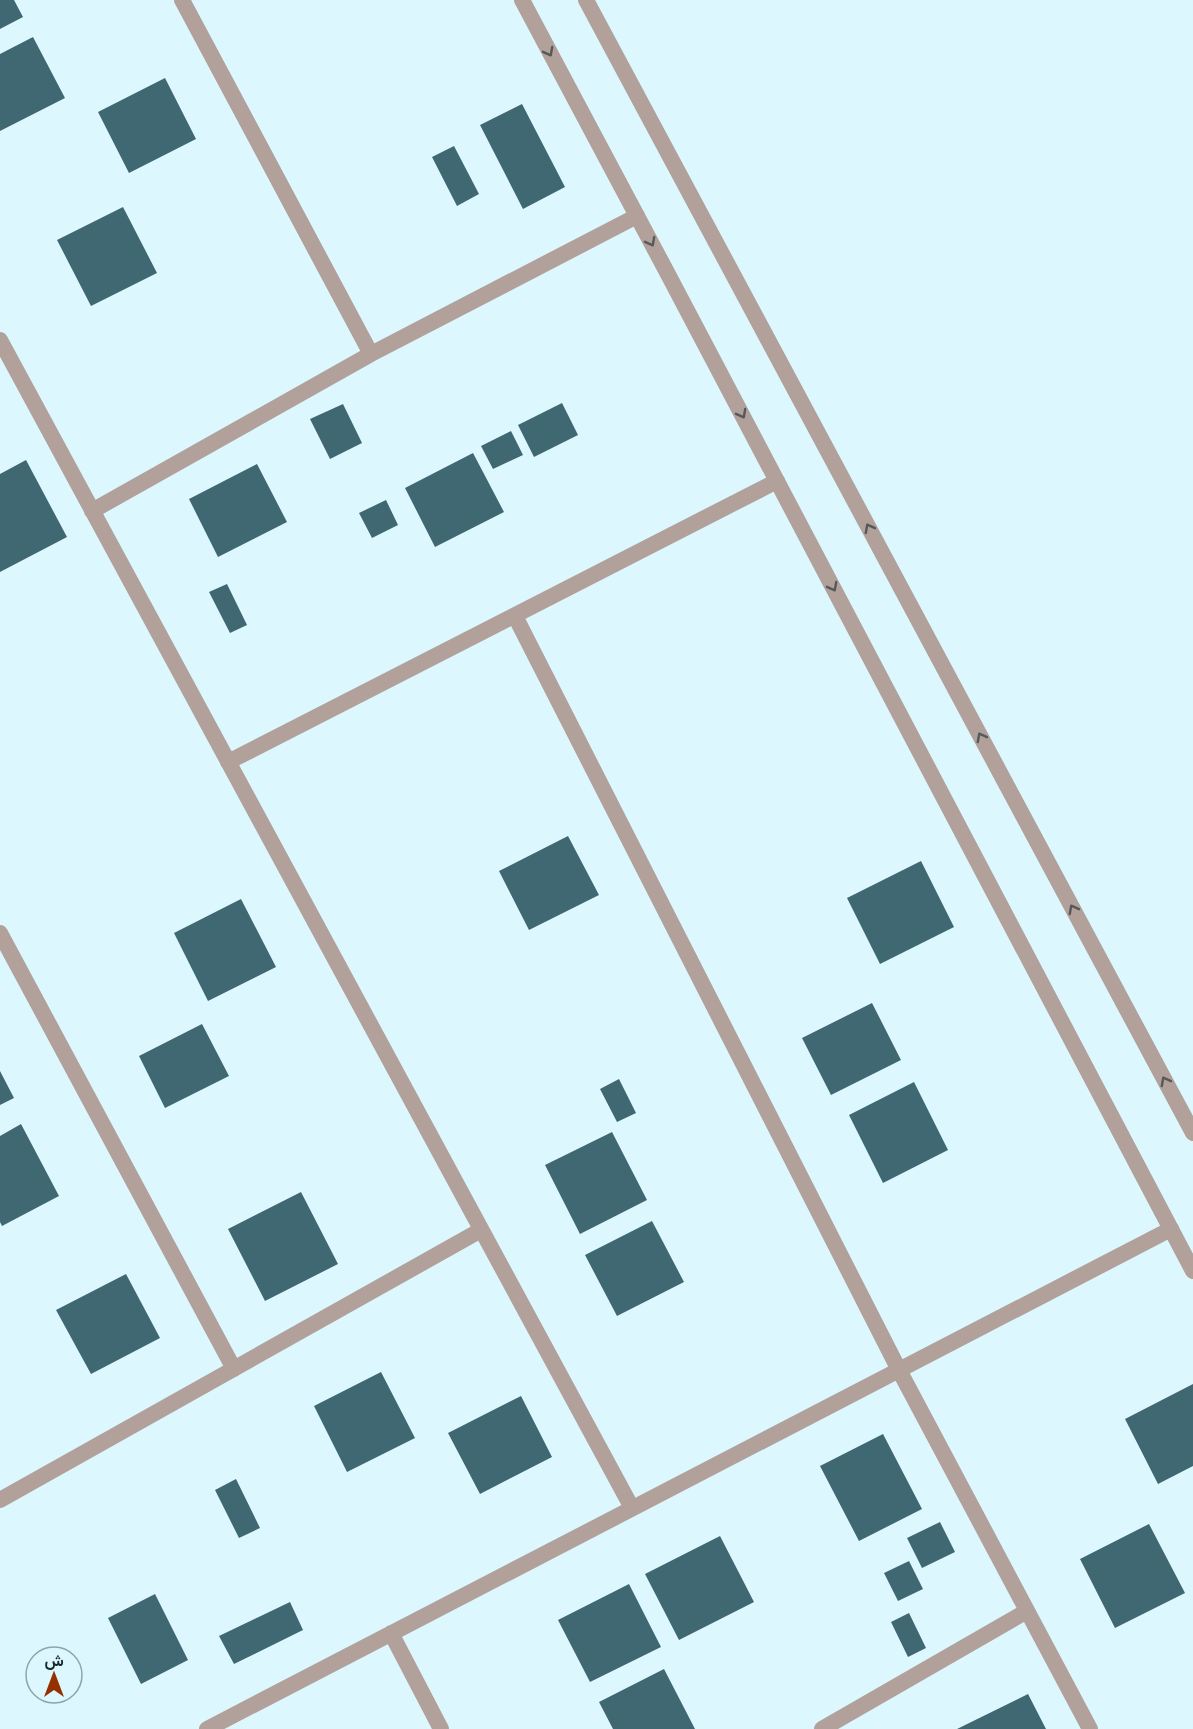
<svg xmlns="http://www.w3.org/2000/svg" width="1193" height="1729" font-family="Jost,Vazirmatn,sans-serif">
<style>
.building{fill:#406873}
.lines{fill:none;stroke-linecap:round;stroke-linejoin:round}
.minor{stroke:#b2a19b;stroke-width:16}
.tertiary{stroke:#b2a19b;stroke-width:16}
.oneway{stroke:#565959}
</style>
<rect width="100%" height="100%" fill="#ddf7fe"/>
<path class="building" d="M 0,0 L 14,0 L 23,17 L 0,29 Z
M 33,37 L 65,98 L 0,131 L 0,54 Z
M 165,78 L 196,139 L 129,173 L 98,112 Z
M 522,104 L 565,187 L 523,209 L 480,125 Z
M 454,146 L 479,194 L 457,206 L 432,157 Z
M 123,207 L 157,273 L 91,306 L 57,240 Z
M 562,403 L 578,435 L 534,457 L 518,425 Z
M 343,404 L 362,443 L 330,459 L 310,419 Z
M 511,431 L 523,455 L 493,469 L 481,446 Z
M 473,453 L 504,512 L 435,547 L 405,488 Z
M 26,460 L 67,537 L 0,572 L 0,474 Z
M 257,464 L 287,522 L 218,557 L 189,499 Z
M 386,500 L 398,525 L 372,538 L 359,513 Z
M 227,584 L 247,625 L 230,633 L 209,592 Z
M 568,836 L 599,895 L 529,930 L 499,871 Z
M 921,861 L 954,927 L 880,964 L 847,898 Z
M 241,899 L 276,967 L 208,1001 L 174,933 Z
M 872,1003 L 901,1060 L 831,1095 L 802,1038 Z
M 202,1024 L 229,1076 L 165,1108 L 139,1056 Z
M 0,1071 L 14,1098 L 0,1105 Z
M 619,1079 L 636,1113 L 617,1122 L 600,1089 Z
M 914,1082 L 948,1150 L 883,1183 L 849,1115 Z
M 21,1124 L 59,1196 L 2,1226 L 0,1222 L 0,1136 Z
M 612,1132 L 647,1200 L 580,1234 L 545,1165 Z
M 301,1192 L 338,1264 L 265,1301 L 228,1229 Z
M 652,1221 L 684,1282 L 617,1316 L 585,1255 Z
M 126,1274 L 160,1338 L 91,1374 L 56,1310 Z
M 381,1372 L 415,1438 L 347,1472 L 314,1406 Z
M 1193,1384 L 1193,1466 L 1158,1484 L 1125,1419 Z
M 521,1396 L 552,1457 L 480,1494 L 448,1433 Z
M 883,1434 L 922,1509 L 859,1541 L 820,1466 Z
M 236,1479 L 260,1528 L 239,1538 L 215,1490 Z
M 940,1522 L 955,1552 L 922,1568 L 907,1538 Z
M 1149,1524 L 1185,1593 L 1115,1628 L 1080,1559 Z
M 720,1536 L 754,1602 L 679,1640 L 645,1574 Z
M 909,1561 L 923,1589 L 898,1601 L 884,1573 Z
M 629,1584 L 661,1647 L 590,1682 L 558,1620 Z
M 155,1594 L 188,1660 L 141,1684 L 108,1618 Z
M 290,1602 L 303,1630 L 234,1664 L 219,1636 Z
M 909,1613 L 926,1648 L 908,1657 L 891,1622 Z
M 664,1669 L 695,1729 L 613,1729 L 599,1702 Z
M 1028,1694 L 1046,1729 L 957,1729 Z"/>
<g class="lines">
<path class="minor" d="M 182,0 L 371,354 L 637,216
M 0,340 L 632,1508
M 92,511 L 371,354
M 515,616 L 899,1370 L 1090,1729
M 228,762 L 777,481
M 0,933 L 234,1369
M 0,1500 L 481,1230
M 391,1633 L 441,1729
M 207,1729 L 1171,1229
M 822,1729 L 1027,1611"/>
<path class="tertiary" d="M 522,0 L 670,278 L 1193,1271
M 586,0 L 1193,1133"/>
</g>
<defs><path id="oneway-chevron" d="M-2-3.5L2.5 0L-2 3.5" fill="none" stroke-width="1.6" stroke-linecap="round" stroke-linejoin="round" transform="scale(1.5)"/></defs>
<g class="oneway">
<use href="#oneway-chevron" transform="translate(549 52) rotate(62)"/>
<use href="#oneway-chevron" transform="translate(651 242) rotate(62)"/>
<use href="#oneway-chevron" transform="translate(742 414) rotate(62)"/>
<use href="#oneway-chevron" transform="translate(869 528) rotate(-118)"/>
<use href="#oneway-chevron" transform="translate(833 587) rotate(62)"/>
<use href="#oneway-chevron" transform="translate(981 737) rotate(-118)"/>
<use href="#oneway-chevron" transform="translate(1073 909) rotate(-118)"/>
<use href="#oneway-chevron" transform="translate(1165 1081) rotate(-118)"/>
</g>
<g transform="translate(54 1675)"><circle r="28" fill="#ddf7fe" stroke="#8ea5aa" stroke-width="1.5"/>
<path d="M0-4.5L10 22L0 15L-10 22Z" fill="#953000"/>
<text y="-9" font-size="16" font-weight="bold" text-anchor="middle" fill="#18292d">ش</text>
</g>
</svg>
